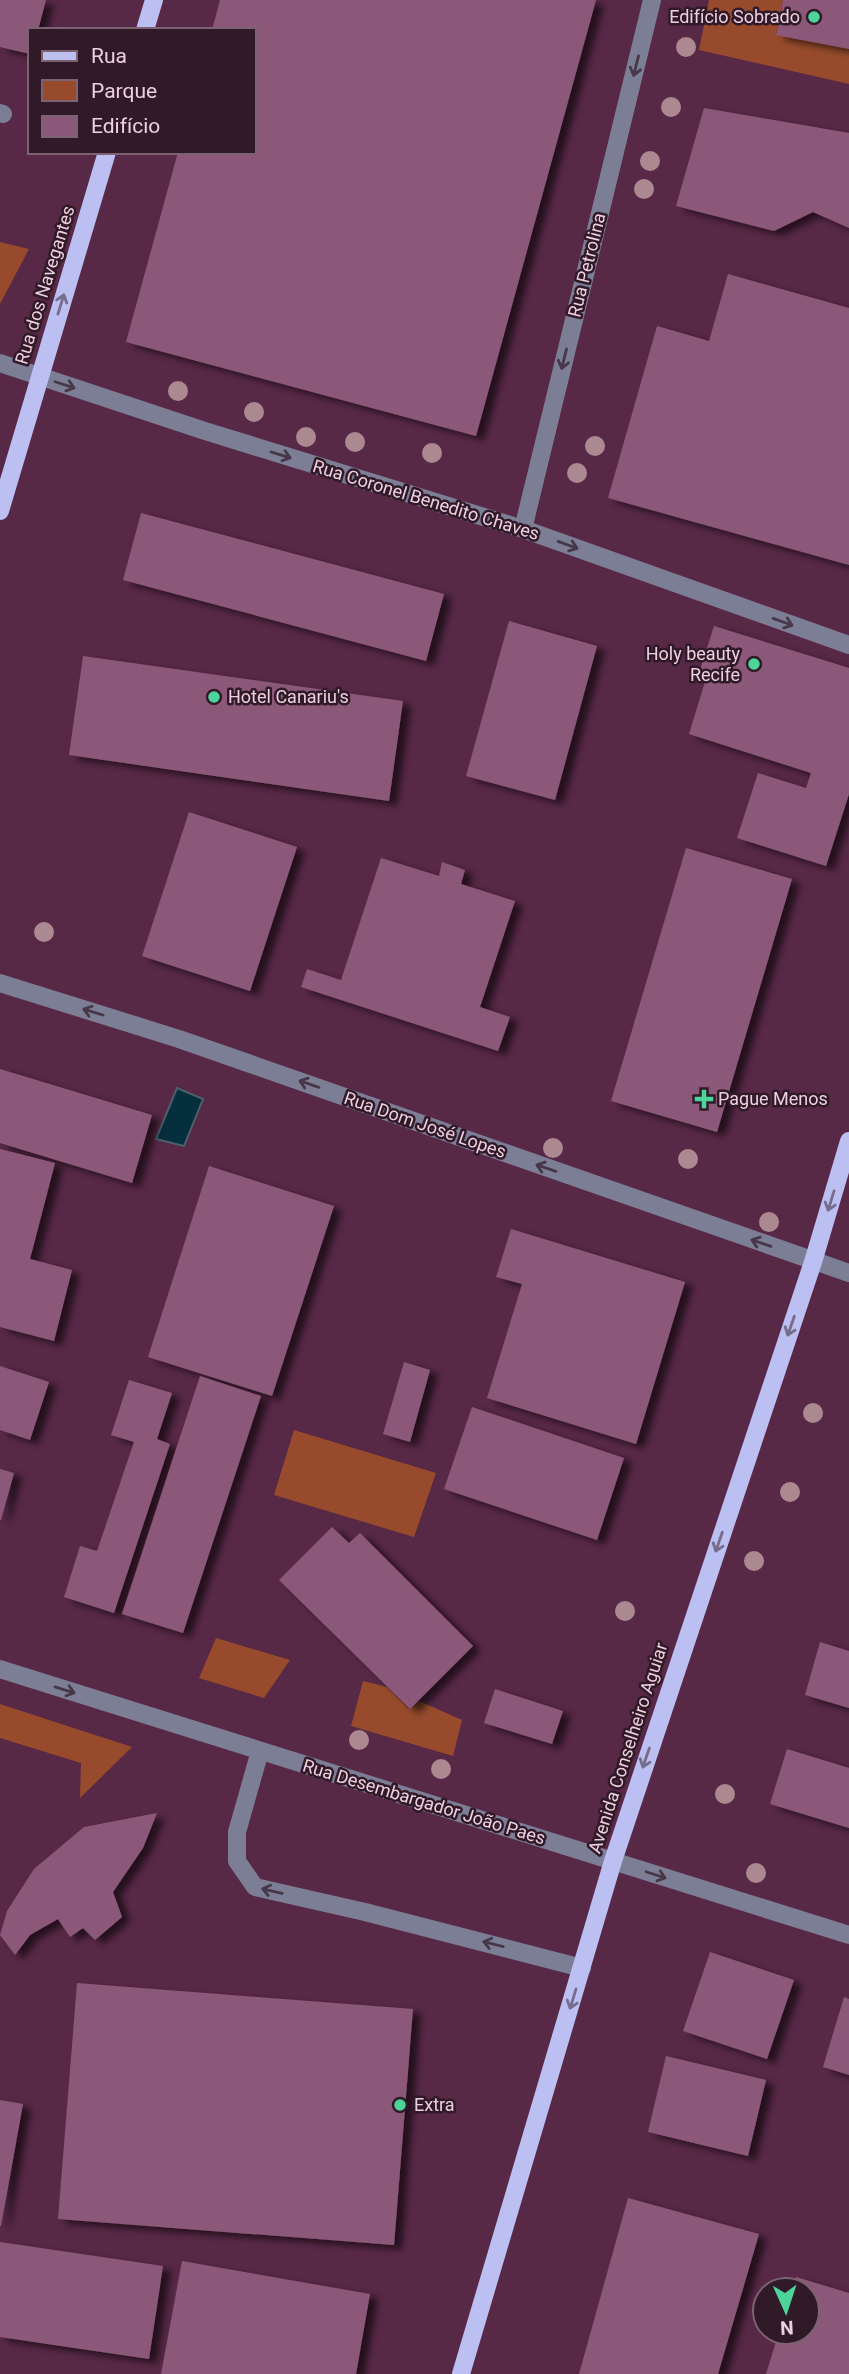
<svg xmlns="http://www.w3.org/2000/svg" width="849" height="2374" font-family="Roboto,sans-serif">
<style>
.green{fill:#974b2c}
.water{fill:#052f3c;stroke:#4b5f6d;stroke-width:2}
.building{fill:#8c5879;filter:url(#shadow)}
.lines{fill:none;stroke-linecap:round;stroke-linejoin:round}
.minor{stroke:#7c7e96;stroke-width:18}
.major{stroke:#bcbff1;stroke-width:18}
.tree{fill:#ac8991}
.oneway{stroke:#473849}
.oneway2{stroke:#766c8c}
.poi-dot{fill:#4cd49b;stroke:#301a28;stroke-width:2.5}
.labels{text-anchor:middle;stroke-width:5;stroke-linejoin:round;paint-order:stroke}
.poi-label{font-size:18px;fill:#edcfe0;stroke:#301a28;text-anchor:start}
.street-label{font-size:18px;fill:#edcfe0;stroke:#301a28}
</style>
<defs>
<filter id="shadow"><feDropShadow dx="8" dy="4.5" stdDeviation="3.5" flood-color="#0009"/></filter>
</defs>
<rect width="100%" height="100%" fill="#582847"/>
<path class="green" d="M 709,0 L 783,0 L 776,34 L 849,49 L 849,84 L 699,50 Z
M 0,242 L 29,249 L 0,304 Z
M 294,1430 L 436,1473 L 414,1537 L 274,1495 Z
M 216,1638 L 290,1660 L 264,1698 L 199,1678 Z
M 363,1681 L 387,1687 L 409,1709 L 419,1701 L 462,1720 L 453,1756 L 351,1726 Z
M 0,1704 L 132,1747 L 80,1798 L 81,1763 L 0,1738 Z"/>
<path class="water" d="M 177,1088 L 203,1099 L 184,1146 L 156,1139 Z"/>
<path class="building" d="M 0,0 L 46,0 L 38,30 L 30,30 L 30,54 L 0,47 Z
M 220,0 L 596,0 L 476,436 L 126,342 L 178,152 L 254,152 L 254,30 L 212,30 Z
M 783,0 L 849,0 L 849,49 L 776,35 Z
M 704,108 L 849,133 L 849,228 L 813,212 L 774,231 L 676,206 Z
M 728,274 L 849,308 L 849,565 L 608,498 L 657,326 L 709,341 Z
M 141,513 L 444,594 L 426,661 L 123,580 Z
M 509,621 L 597,646 L 555,800 L 466,776 Z
M 714,626 L 849,668 L 849,794 L 826,866 L 737,838 L 758,773 L 806,788 L 811,773 L 689,734 L 707,675 L 699,673 Z
M 83,656 L 403,701 L 389,801 L 69,755 Z
M 189,812 L 297,847 L 250,991 L 142,956 Z
M 686,848 L 792,879 L 717,1132 L 611,1101 Z
M 381,858 L 439,876 L 442,862 L 465,870 L 461,884 L 515,901 L 480,1007 L 510,1017 L 498,1051 L 301,987 L 307,969 L 341,980 Z
M 0,1069 L 152,1115 L 132,1183 L 0,1143 Z
M 0,1149 L 55,1163 L 30,1259 L 72,1270 L 54,1341 L 0,1327 Z
M 209,1166 L 334,1206 L 272,1396 L 148,1357 Z
M 511,1229 L 685,1282 L 636,1444 L 487,1398 L 522,1284 L 496,1277 Z
M 404,1362 L 430,1370 L 410,1442 L 383,1434 Z
M 0,1366 L 49,1382 L 30,1440 L 0,1430 Z
M 200,1376 L 261,1396 L 183,1633 L 122,1614 Z
M 129,1380 L 172,1393 L 157,1439 L 170,1444 L 114,1613 L 64,1597 L 80,1546 L 97,1551 L 134,1442 L 111,1435 Z
M 472,1407 L 624,1458 L 597,1540 L 444,1489 Z
M 0,1469 L 14,1473 L 1,1520 L 0,1520 Z
M 332,1527 L 349,1543 L 360,1533 L 473,1646 L 410,1709 L 279,1580 Z
M 820,1642 L 849,1651 L 849,1708 L 805,1695 Z
M 495,1689 L 563,1711 L 552,1744 L 484,1723 Z
M 787,1749 L 849,1768 L 849,1828 L 770,1804 Z
M 157,1813 L 143,1848 L 113,1892 L 122,1917 L 95,1940 L 83,1928 L 70,1937 L 58,1919 L 30,1935 L 15,1955 L 0,1935 L 7,1911 L 34,1869 L 84,1827 Z
M 710,1952 L 794,1980 L 767,2059 L 683,2031 Z
M 77,1983 L 413,2009 L 394,2245 L 58,2219 Z
M 844,1997 L 849,1999 L 849,2075 L 823,2067 Z
M 666,2056 L 766,2080 L 748,2156 L 648,2132 Z
M 0,2100 L 23,2104 L 1,2226 L 0,2226 Z
M 628,2198 L 759,2234 L 718,2374 L 579,2374 Z
M 0,2242 L 163,2266 L 149,2359 L 0,2337 Z
M 182,2261 L 370,2294 L 356,2374 L 161,2374 Z
M 796,2277 L 849,2293 L 849,2374 L 766,2374 L 779,2332 L 807,2332 L 807,2290 L 792,2290 Z"/>
<g class="lines">
<path class="minor" d="M 0,113 L 3,114
M 0,363 L 205,431 L 523,529 L 849,645
M 523,529 L 652,0
M 0,983 L 179,1039 L 849,1273
M 0,1669 L 849,1935
M 260,1751 L 237,1832 L 237,1861 L 255,1887 L 365,1912 L 582,1968"/>
<path class="major" d="M 145,30 L 154,0
M 0,511 L 107,152
M 461,2374 L 613,1861 L 813,1262 L 849,1141"/>
</g>
<g class="tree">
<circle cx="686" cy="47" r="10"/>
<circle cx="671" cy="107" r="10"/>
<circle cx="650" cy="161" r="10"/>
<circle cx="644" cy="189" r="10"/>
<circle cx="178" cy="391" r="10"/>
<circle cx="254" cy="412" r="10"/>
<circle cx="306" cy="437" r="10"/>
<circle cx="355" cy="442" r="10"/>
<circle cx="595" cy="446" r="10"/>
<circle cx="432" cy="453" r="10"/>
<circle cx="577" cy="473" r="10"/>
<circle cx="44" cy="932" r="10"/>
<circle cx="553" cy="1148" r="10"/>
<circle cx="688" cy="1159" r="10"/>
<circle cx="769" cy="1222" r="10"/>
<circle cx="813" cy="1413" r="10"/>
<circle cx="790" cy="1492" r="10"/>
<circle cx="754" cy="1561" r="10"/>
<circle cx="625" cy="1611" r="10"/>
<circle cx="359" cy="1740" r="10"/>
<circle cx="441" cy="1769" r="10"/>
<circle cx="725" cy="1794" r="10"/>
<circle cx="756" cy="1873" r="10"/>
</g>
<defs><path id="oneway-shaft" d="M-6 0H5M1.5-3L5.5 0L1.5 3" fill="none" stroke-width="1.6" stroke-linecap="round" stroke-linejoin="round" transform="scale(1.75)"/></defs>
<g class="oneway">
<use href="#oneway-shaft" transform="translate(636 66) rotate(104)"/>
<use href="#oneway-shaft" transform="translate(564 359) rotate(104)"/>
<use href="#oneway-shaft" transform="translate(65 385) rotate(18)"/>
<use href="#oneway-shaft" transform="translate(281 455) rotate(17)"/>
<use href="#oneway-shaft" transform="translate(568 545) rotate(20)"/>
<use href="#oneway-shaft" transform="translate(783 622) rotate(20)"/>
<use href="#oneway-shaft" transform="translate(93 1012) rotate(-163)"/>
<use href="#oneway-shaft" transform="translate(309 1084) rotate(-161)"/>
<use href="#oneway-shaft" transform="translate(546 1168) rotate(-161)"/>
<use href="#oneway-shaft" transform="translate(761 1243) rotate(-161)"/>
<use href="#oneway-shaft" transform="translate(65 1690) rotate(17)"/>
<use href="#oneway-shaft" transform="translate(656 1875) rotate(18)"/>
<use href="#oneway-shaft" transform="translate(272 1891) rotate(-167)"/>
<use href="#oneway-shaft" transform="translate(493 1944) rotate(-166)"/>
</g>
<g class="oneway2">
<use href="#oneway-shaft" transform="translate(61 304) rotate(-73)"/>
<use href="#oneway-shaft" transform="translate(831 1201) rotate(107)"/>
<use href="#oneway-shaft" transform="translate(791 1326) rotate(109)"/>
<use href="#oneway-shaft" transform="translate(719 1542) rotate(109)"/>
<use href="#oneway-shaft" transform="translate(646 1758) rotate(109)"/>
<use href="#oneway-shaft" transform="translate(573 1999) rotate(107)"/>
</g>
<g class="poi-dot">
<circle cx="814" cy="17" r="7"/>
<circle cx="754" cy="664" r="7"/>
<circle cx="214" cy="697" r="7"/>
<path d="M700.5 1088.5h7v7h7v7h-7v7h-7v-7h-7v-7h7z"/>
<circle cx="400" cy="2105" r="7"/>
</g>
<g class="labels">
<g class="poi-label">
<text x="800" y="23" text-anchor="end">Edifício Sobrado</text>
<text x="740" y="660" text-anchor="end">Holy beauty<tspan x="740" dy="21">Recife</tspan></text>
<text x="228" y="703">Hotel Canariu's</text>
<text x="718" y="1105">Pague Menos</text>
<text x="414" y="2111">Extra</text>
</g>
<g class="street-label">
<text transform="translate(587 265) rotate(-76)" y="6">Rua Petrolina</text>
<text transform="translate(45 285) rotate(-73)" y="6">Rua dos Navegantes</text>
<text transform="translate(426 500) rotate(17)" y="6">Rua Coronel Benedito Chaves</text>
<text transform="translate(425 1125) rotate(19)" y="6">Rua Dom José Lopes</text>
<text transform="translate(628 1748) rotate(-72)" y="6">Avenida Conselheiro Aguiar</text>
<text transform="translate(424 1802) rotate(17)" y="6">Rua Desembargador João Paes</text>
</g>
</g>
<rect x="28" y="28" width="228" height="126" fill="#301a28" stroke="#7c6272" stroke-width="2"/>
<rect x="42" y="51" width="35" height="10" fill="#bcbff1" stroke="#7c6272" stroke-width="2"/>
<text x="91" y="63" font-size="21" fill="#edcfe0">Rua</text>
<rect x="42" y="80" width="35" height="21" fill="#974b2c" stroke="#7c6272" stroke-width="2"/>
<text x="91" y="98" font-size="21" fill="#edcfe0">Parque</text>
<rect x="42" y="116" width="35" height="21" fill="#8c5879" stroke="#7c6272" stroke-width="2"/>
<text x="91" y="133" font-size="21" fill="#edcfe0">Edifício</text>
<g transform="translate(786 2311) rotate(177)"><circle r="33" fill="#301a28" stroke="#7c6272" stroke-width="2"/>
<path d="M0-5L12 26L0 18L-12 26Z" fill="#4cd49b"/>
<text y="-10" font-size="19" font-weight="bold" text-anchor="middle" fill="#edcfe0">N</text>
</g>
</svg>
